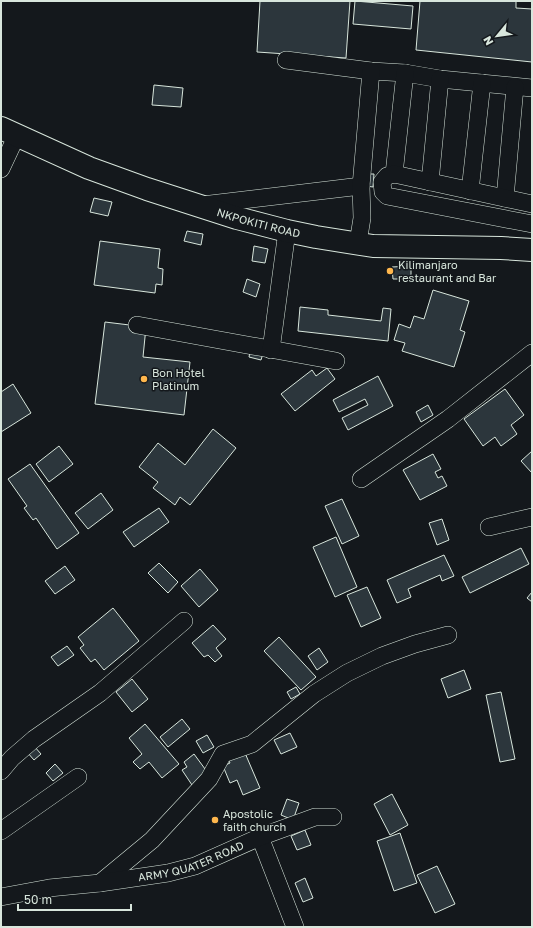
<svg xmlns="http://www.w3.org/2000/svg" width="533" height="928" font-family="'Golos Text',sans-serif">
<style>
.building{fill:#2c363c;stroke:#d8e6dc}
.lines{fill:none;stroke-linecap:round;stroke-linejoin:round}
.minor-casing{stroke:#d8e6dc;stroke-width:18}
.major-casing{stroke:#d8e6dc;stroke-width:24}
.minor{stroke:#14181c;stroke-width:17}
.major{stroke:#14181c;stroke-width:22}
.poi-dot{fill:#ffb74d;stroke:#14181c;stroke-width:1.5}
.labels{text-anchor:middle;stroke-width:3;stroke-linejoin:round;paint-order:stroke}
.street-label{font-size:11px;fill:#d8e6dc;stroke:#14181c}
.poi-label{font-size:11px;fill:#d8e6dc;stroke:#14181c;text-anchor:start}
</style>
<rect width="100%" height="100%" fill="#14181c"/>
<path class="building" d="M 260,1 L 350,1 L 346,58 L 257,52 Z
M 355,1 L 413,6 L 411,29 L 353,24 Z
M 420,1 L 516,1 L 516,8 L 532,9 L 532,62 L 416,50 Z
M 154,85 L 183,88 L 181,107 L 152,105 Z
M 367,174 L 374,174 L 373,187 L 366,186 Z
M 94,198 L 112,202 L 108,216 L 90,212 Z
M 187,231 L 203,234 L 201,245 L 184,241 Z
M 100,241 L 160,249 L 158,268 L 163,269 L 162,285 L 156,284 L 155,293 L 94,285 Z
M 254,246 L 268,249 L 265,263 L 252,261 Z
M 411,266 L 411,279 L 393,279 L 392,267 Z
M 247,279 L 260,284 L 256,297 L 243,292 Z
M 433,290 L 469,301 L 460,330 L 465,332 L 454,367 L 402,351 L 405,343 L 394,340 L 399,324 L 410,328 L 414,316 L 424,319 Z
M 300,307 L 328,310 L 328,315 L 381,321 L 383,308 L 391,309 L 388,341 L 298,331 Z
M 105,322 L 146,327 L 143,357 L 190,362 L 184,415 L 95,404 Z
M 251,347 L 264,350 L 261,360 L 249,357 Z
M 327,368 L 335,379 L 295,411 L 281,394 L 312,370 L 316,376 Z
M 378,376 L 393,406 L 348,430 L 342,418 L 368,405 L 365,399 L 339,412 L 333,400 Z
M 13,384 L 31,413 L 1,432 L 1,392 Z
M 505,389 L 524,415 L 511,425 L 517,434 L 501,446 L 495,437 L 483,446 L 464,419 Z
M 428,405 L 433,415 L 421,422 L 416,412 Z
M 213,429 L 236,448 L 190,505 L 180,497 L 175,505 L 153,488 L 158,482 L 139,467 L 158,443 L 185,465 Z
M 59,446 L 73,464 L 49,482 L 36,464 Z
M 532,451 L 532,473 L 521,461 Z
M 433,454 L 441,469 L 435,472 L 438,478 L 442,476 L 447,486 L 420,500 L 403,470 Z
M 30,464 L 79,533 L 57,549 L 36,518 L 33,520 L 24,508 L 27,506 L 8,479 Z
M 101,493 L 113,510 L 88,529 L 75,513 Z
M 342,499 L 359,536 L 342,544 L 325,506 Z
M 159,508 L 169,522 L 134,547 L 123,532 Z
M 442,519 L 449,540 L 437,545 L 429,523 Z
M 336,537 L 357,587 L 335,597 L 313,547 Z
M 521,548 L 529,564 L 470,593 L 462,577 Z
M 444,555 L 454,576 L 442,581 L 440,575 L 408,589 L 411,597 L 397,603 L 387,580 Z
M 159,563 L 178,582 L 168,593 L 148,573 Z
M 65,566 L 75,580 L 55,594 L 45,581 Z
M 200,569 L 218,590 L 199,607 L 181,586 Z
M 367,587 L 381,618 L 361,627 L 347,595 Z
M 532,592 L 532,602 L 527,598 Z
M 113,608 L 139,641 L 104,670 L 95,659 L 91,662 L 80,648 L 84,645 L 78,637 Z
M 213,625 L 226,639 L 216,648 L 222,656 L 215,662 L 208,655 L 204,657 L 192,643 Z
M 279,637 L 316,677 L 301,690 L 264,651 Z
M 67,646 L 74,655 L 58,666 L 51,657 Z
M 319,648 L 328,662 L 317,670 L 308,656 Z
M 464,670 L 471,689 L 448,698 L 441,679 Z
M 132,679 L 148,699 L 132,712 L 116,692 Z
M 296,687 L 300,694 L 291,699 L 287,692 Z
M 501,692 L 515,759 L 500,762 L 486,695 Z
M 182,719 L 190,729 L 168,747 L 160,737 Z
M 145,724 L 179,764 L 162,778 L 149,762 L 140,769 L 133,762 L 142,754 L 129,738 Z
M 290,733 L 297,747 L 281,754 L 274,740 Z
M 207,735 L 214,747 L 203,753 L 196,741 Z
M 34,746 L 41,754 L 34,760 L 27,752 Z
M 245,753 L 260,788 L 243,795 L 237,780 L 230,783 L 223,766 L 230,763 L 228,759 Z
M 194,754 L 208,773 L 192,785 L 182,770 L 187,767 L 184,762 Z
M 55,764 L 63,773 L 53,781 L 46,773 Z
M 392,794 L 408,825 L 390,835 L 374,804 Z
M 287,799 L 299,803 L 293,820 L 281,815 Z
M 305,830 L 311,845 L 297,850 L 291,836 Z
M 400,833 L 417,883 L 394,891 L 377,841 Z
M 437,866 L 455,904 L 435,913 L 417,875 Z
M 305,878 L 313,898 L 303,902 L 295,883 Z"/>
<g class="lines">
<defs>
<g id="minor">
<path d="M 286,60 L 371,71 L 405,73 L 440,79 L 532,88"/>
<path d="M 1,169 L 17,135"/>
<path d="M 394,174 L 405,73"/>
<path d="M 430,182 L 440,79"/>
<path d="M 470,191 L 482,83"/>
<path d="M 505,198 L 515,87"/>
<path d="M 532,204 L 394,174 L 387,176 L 382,182 L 383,192 L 387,196 L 532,224"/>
<path d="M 202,205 L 361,186"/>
<path d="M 358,243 L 362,218 L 361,186 L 371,71"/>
<path d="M 137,325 L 336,361"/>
<path d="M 271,350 L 287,231"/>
<path d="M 361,479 L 448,419 L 532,353"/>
<path d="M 489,527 L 532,517"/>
<path d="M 1,771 L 12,758 L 34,739 L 100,693 L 184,621"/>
<path d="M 1,831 L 78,777"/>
<path d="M 260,837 L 295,927"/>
<path d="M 100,883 L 152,840 L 209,779 L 223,754 L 252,744 L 314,694 L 347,673 L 382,656 L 415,644 L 448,635"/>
<path id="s1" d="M 1,897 L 49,888 L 100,883 L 168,873 L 195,866 L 260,837 L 315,817 L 333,817"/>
</g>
<g id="major">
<path id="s2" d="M 1,128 L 89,168 L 147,189 L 237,218 L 287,231 L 316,237 L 373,246 L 501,248 L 532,250"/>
</g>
</defs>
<use href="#minor" class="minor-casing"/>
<use href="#major" class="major-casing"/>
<use href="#minor" class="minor"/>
<use href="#major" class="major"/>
</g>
<g class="poi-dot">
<circle cx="390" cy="271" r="4"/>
<circle cx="144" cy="379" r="4"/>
<circle cx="215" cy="820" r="4"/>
</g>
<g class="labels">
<g class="street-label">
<text dy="4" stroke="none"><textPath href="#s2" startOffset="275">NKPOKITI ROAD</textPath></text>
<text dy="4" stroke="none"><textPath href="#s1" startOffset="194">ARMY QUATER ROAD</textPath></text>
</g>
<g class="poi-label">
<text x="398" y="269">Kilimanjaro<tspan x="398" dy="13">restaurant and Bar</tspan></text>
<text x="152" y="377">Bon Hotel<tspan x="152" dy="13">Platinum</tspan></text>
<text x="223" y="818">Apostolic<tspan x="223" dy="13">faith church</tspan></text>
</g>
</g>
<rect width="533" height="928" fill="none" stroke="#d8e6dc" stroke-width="4"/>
<g transform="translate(497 36) rotate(241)" stroke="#14181c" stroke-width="3" paint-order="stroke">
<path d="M0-3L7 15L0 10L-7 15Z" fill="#d8e6dc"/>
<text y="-6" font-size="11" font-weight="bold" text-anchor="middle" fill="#d8e6dc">N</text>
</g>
<path d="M18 904v6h113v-6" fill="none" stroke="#d8e6dc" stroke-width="2"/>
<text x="24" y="904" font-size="12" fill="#d8e6dc" stroke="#14181c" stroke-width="3" paint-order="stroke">50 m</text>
</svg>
